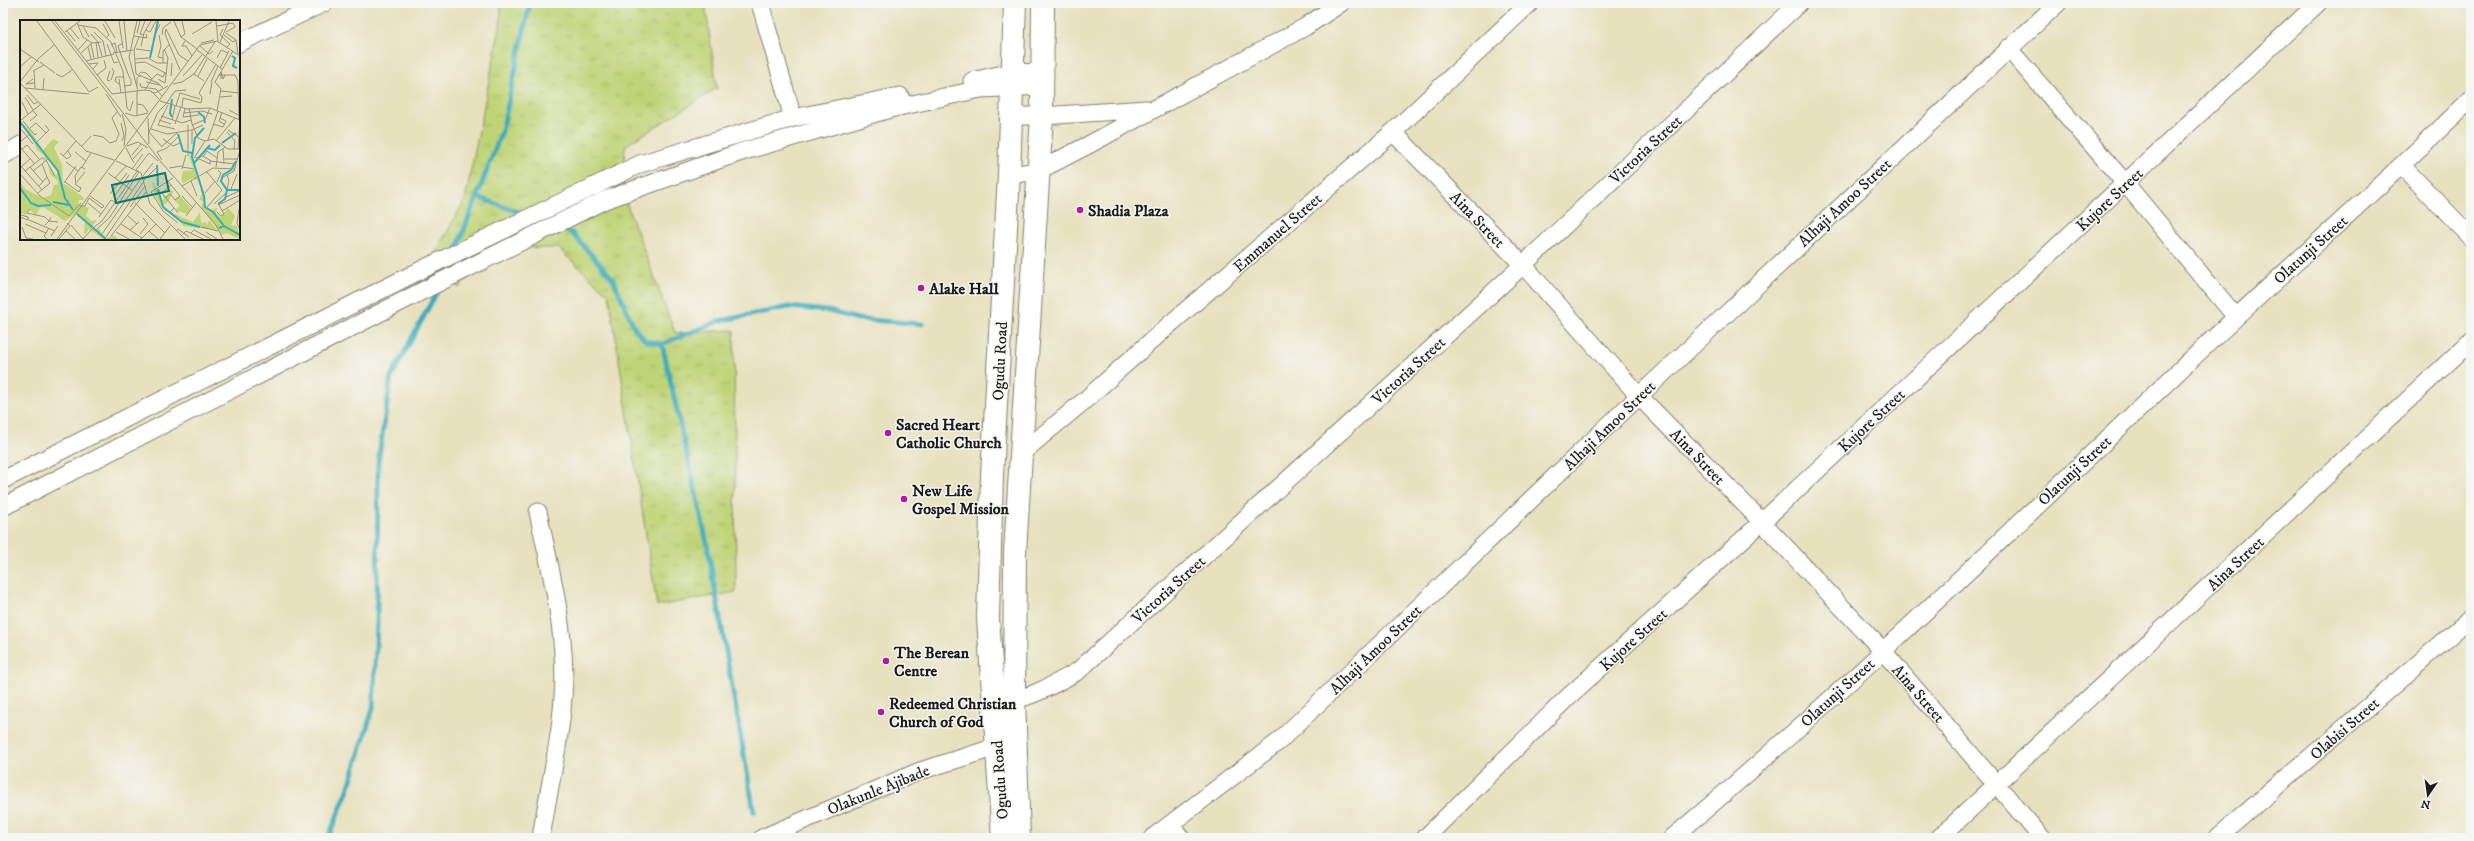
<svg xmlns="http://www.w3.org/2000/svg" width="2474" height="841" font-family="'IM FELL DW Pica',serif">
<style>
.grass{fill:url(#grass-tufts);stroke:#6e784a}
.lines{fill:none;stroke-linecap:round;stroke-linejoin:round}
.stream{stroke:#3cabb8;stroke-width:5}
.street-casing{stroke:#827e6d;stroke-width:19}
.secondary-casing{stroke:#827e6d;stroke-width:24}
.street{stroke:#fff;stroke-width:17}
.secondary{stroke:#fff;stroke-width:22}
.poi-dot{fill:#b5179e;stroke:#f6f6f2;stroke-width:1.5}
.labels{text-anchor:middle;stroke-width:3;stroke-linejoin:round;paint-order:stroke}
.street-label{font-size:16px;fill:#1c1c1c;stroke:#f6f6f2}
.poi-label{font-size:16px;font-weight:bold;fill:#1c1c1c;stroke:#f6f6f2;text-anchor:start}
.inset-river{fill:none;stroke:#3cabb8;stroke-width:2}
.inset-road{fill:none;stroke:#96927d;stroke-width:1}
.view{fill:#0f766e;fill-opacity:0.15;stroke:#0f766e;stroke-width:2}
.inset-edge{fill:none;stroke:#1c1c1c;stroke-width:2}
</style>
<defs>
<pattern id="grass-tufts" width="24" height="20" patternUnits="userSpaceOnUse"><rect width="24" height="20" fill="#bfd477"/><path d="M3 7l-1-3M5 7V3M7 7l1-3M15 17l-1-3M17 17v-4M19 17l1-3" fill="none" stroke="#a4b566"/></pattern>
</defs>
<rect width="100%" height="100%" fill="#f6f6f2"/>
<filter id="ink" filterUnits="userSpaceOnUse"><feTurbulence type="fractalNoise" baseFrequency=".025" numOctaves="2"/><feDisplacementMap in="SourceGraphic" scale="8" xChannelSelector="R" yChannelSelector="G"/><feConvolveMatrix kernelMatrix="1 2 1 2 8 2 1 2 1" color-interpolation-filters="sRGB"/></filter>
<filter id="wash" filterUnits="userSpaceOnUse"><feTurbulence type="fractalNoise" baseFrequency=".012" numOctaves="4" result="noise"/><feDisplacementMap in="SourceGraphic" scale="16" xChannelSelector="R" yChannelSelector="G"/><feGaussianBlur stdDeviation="0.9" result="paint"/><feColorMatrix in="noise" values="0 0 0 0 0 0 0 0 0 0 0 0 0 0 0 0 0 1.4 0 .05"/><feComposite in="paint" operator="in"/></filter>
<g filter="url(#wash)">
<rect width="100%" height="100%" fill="#e7e1be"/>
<path class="grass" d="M 501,3 L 705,3 L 717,88 L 625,146 L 623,194 L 675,333 L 734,330 L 736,592 L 657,606 L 609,295 L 558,248 L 494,248 L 459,288 L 430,262 L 465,200 L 500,27 Z"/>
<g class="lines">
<path class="stream" d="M 477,197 L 527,215
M 558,227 L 572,233 L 613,279 L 635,329 L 646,341 L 662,344 L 719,321 L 789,307 L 828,311 L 858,319 L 922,324
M 457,248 L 502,131 L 530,3
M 662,344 L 707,543 L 754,812
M 328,838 L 348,790 L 373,708 L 377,624 L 378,462 L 391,377 L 439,288"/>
</g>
</g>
<g filter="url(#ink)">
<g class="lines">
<defs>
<path id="street" d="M 760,3 L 793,118
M 239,43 L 324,3
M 2008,48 L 2126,184 L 2236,317
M 972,81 L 1012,72 L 1042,73
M 1011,116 L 1042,116 L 1147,109
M 1393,132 L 1523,265 L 1639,396 L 1762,522 L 1883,651 L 2042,838
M 3,156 L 21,145
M 2402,166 L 2471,237
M 1009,175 L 1038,171 L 1092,143 L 1305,27 L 1341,3
M 1019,455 L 1084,401 L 1169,325 L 1393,132 L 1530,3
M 3,480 L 421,270 L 640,164 L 793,118 L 900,96
M 3,507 L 430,287 L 605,200 L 741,152 L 890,109 L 980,89 L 1042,86
M 538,512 C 548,559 560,606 563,653 C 568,715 550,778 541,838
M 1004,702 C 1031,698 1055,684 1078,671 L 1523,265 L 1799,3
M 1171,826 L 1181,838
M 762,838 L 920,771 L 996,747
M 1152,838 L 1278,742 L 1639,396 L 2058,3
M 1425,838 L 1569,696 L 1762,522 L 2318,3
M 1672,838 C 1848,690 2012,529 2179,371 C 2275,279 2376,192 2471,99
M 1939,838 L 2471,341
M 2217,838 L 2471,618"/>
<path id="secondary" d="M 1003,838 L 988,618 L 992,476 L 1009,175 L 1015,3
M 1019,838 L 1014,700 L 1015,552 L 1042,116 L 1043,3"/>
</defs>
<use href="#street" class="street-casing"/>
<use href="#secondary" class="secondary-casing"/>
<use href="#street" class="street"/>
<use href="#secondary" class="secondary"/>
</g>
</g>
<g class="poi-dot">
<circle cx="1080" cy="210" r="4"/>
<circle cx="921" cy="288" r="4"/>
<circle cx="888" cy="433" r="4"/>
<circle cx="904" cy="499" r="4"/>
<circle cx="886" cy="661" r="4"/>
<circle cx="881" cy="712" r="4"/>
</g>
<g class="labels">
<g class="street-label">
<text transform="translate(1645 149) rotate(-43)" y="6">Victoria Street</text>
<text transform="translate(2109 199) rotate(-43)" y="6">Kujore Street</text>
<text transform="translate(1844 202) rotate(-43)" y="6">Alhaji Amoo Street</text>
<text transform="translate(1478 219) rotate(46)" y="6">Aina Street</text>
<text transform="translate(1277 232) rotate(-41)" y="6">Emmanuel Street</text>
<text transform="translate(2310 249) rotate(-42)" y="6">Olatunji Street</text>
<text transform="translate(999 361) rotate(-87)" y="6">Ogudu Road</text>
<text transform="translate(1408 370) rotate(-42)" y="6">Victoria Street</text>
<text transform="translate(1871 420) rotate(-43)" y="6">Kujore Street</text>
<text transform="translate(1609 425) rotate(-44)" y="6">Alhaji Amoo Street</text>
<text transform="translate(1698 456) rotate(46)" y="6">Aina Street</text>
<text transform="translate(2074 470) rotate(-43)" y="6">Olatunji Street</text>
<text transform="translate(2235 563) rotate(-43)" y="6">Aina Street</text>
<text transform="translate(1168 589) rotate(-42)" y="6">Victoria Street</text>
<text transform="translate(1633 639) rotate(-42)" y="6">Kujore Street</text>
<text transform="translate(1375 649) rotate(-44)" y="6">Alhaji Amoo Street</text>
<text transform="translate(1837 692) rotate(-42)" y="6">Olatunji Street</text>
<text transform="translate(1919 693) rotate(49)" y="6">Aina Street</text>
<text transform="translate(2344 728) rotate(-41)" y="6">Olabisi Street</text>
<text transform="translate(999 780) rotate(-94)" y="6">Ogudu Road</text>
<text transform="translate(878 789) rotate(-22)" y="6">Olakunle Ajibade</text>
</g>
<g class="poi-label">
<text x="1088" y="216">Shadia Plaza</text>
<text x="929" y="294">Alake Hall</text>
<text x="896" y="430">Sacred Heart<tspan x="896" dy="18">Catholic Church</tspan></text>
<text x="912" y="496">New Life<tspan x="912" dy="18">Gospel Mission</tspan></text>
<text x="894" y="658">The Berean<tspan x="894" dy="18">Centre</tspan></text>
<text x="889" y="709">Redeemed Christian<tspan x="889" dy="18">Church of God</tspan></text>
</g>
</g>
<g transform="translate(20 20)">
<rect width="220" height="220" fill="#e7e1be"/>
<path d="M 0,101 L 10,110 L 23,130 L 33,119 L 39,122 L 34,127 L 42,145 L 43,165 L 38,166 L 38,161 L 30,154 L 28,145 L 36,156 L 38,153 L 28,138 L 24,141 L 22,139 L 25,136 L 17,130 L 12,117 ZM 171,134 L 180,169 L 185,176 L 185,188 L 191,190 L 197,188 L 196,193 L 200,197 L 208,188 L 215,196 L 211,205 L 217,206 L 220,219 L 206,213 L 202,215 L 181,188 L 183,181 L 179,180 L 182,174 L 177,160 L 173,158 L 163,163 L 161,159 L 163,151 L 174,150 L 169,136 ZM 132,161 L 138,169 L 140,179 L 144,180 L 143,175 L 147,176 L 151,169 L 153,172 L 148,182 L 142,186 L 150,192 L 173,202 L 180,192 L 181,203 L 186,202 L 187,206 L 189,200 L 197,210 L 163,206 L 162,202 L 143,189 L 135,176 ZM 160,176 L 171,188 L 167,194 L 155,190 L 160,186 L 154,180 Z" fill="#bfd477"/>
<path d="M 0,162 L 5,169 L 23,178 L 31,175 L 34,165 L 45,164 L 63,177 L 64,180 L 59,180 L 58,184 L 69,188 L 66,195 L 71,201 L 77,200 L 72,207 L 75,210 L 80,209 L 82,216 L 86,219 L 93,215 L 98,219 L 83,219 L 69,209 L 64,215 L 65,201 L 55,194 L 45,201 L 23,187 L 19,189 L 16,195 L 9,189 L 6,195 L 0,193 Z" fill="#bfd477"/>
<path class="inset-river" d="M 212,36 L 215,38 L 213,46 L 217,48M 130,38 L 138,1M 152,79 L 150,93 L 152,97M 178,92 L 184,97 L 185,103M 0,102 L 38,151 L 45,178 L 53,190M 184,108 L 175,118 L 172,137 L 184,176 L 185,187 L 193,192 L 204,206M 158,114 L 163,131 L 172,133M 202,123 L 216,113M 187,128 L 195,130 L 200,125M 216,141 L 211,150 L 203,155 L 201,161 L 207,170 L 220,170M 174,143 L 190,125M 137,145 L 138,166M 0,168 L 11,183 L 18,186 L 31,185M 138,169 L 143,187 L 162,202 L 180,207M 33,182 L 49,185M 198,184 L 205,179 L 207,170M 57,194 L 86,219M 199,208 L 204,206 L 220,215"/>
<path class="inset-road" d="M 17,1 L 69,72 L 78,67M 32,1 L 141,142 L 196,205 L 203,219M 35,1 L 92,74 L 125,70 L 131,71 L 139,79M 85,1 L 95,18M 99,1 L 103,28M 104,1 L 107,31M 117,1 L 109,37 L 118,71M 154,1 L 161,17 L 177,29M 196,1 L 198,21M 57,3 L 63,17 L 72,23 L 81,22M 83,4 L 89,15 L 86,18M 58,5 L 76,8 L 91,22 L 103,51 L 107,88 L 110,91 L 113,81M 63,6 L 69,17M 197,6 L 213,3 L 215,7 L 206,12M 50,8 L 59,19M 146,9 L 145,14 L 160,50M 146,9 L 159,35 L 168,41M 203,9 L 200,15 L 210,24 L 207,27M 126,10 L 130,12 L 136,1M 47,11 L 55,21M 45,12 L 60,1M 74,12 L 83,21 L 86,36M 117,13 L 120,1M 206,13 L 216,20 L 218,34M 71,14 L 78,22 L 82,36M 172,14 L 192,2M 124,15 L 120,14 L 125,1M 135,15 L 140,4M 139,15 L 141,26 L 138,37 L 143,38M 142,15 L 143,8 L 151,2M 204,15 L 213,22 L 216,20M 114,16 L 127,18 L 126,14M 119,17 L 114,30 L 116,54 L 138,63 L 143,68M 161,17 L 165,14 L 162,1M 165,21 L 162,26 L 166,26 L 172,36M 76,22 L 78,37M 200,22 L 209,1M 181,23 L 194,20M 71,24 L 74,38M 87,24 L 94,43 L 98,42M 91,25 L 95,23 L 97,32M 121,26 L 124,13 L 131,1M 180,26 L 189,34 L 193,31M 68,27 L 71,39M 0,29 L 19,42M 116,29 L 131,31M 58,30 L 67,20M 177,30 L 202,49M 61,33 L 72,23M 93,33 L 113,30M 102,38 L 98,26 L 103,23M 102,38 L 110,59M 197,38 L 201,30 L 208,33M 115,39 L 128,38 L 137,43 L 147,43M 66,41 L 94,34M 20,42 L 35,53M 115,43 L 125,42 L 147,54M 143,43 L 143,31 L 149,25M 69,44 L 78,43 L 73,49M 0,47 L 11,37M 200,48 L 209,31M 13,51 L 24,45M 14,51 L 15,68M 36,54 L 42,57 L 52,50M 119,54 L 121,52 L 126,53 L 132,59 L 125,70M 174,54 L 184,61M 77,55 L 86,48 L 84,40M 199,55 L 215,55 L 218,61 L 219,99M 151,56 L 152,43M 163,56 L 182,35M 178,56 L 187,39M 13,59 L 6,64 L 14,63M 99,59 L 101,73M 132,59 L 137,54 L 143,57 L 145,53M 138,59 L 145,63 L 148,38 L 144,29M 201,59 L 201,52 L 203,59 L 205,55M 91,60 L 94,52 L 92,48M 90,61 L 87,60 L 90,51M 0,62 L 18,39 L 34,25M 126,62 L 140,65M 191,62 L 198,46M 195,62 L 213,31M 195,62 L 201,69 L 197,91M 0,63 L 66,131 L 94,140M 120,63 L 121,67 L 136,69 L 142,76M 99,64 L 95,61 L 96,57 L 104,57M 153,64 L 162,62 L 174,54 L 195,22M 105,66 L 111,65 L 111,59M 117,66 L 117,58 L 121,55M 5,68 L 69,74M 23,70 L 24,58M 201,71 L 219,73M 131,72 L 135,73 L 148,66M 86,74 L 101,97M 190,74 L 192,62M 7,75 L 14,84 L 18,82M 5,77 L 13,90M 200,77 L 212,76M 140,81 L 167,89 L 190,88 L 220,100 L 218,129M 2,82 L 8,94M 117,84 L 123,85 L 128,92M 146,84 L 155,71 L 166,70M 148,85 L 138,105 L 155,109M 156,86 L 160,73 L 180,79M 162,87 L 163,78 L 181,83 L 182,77 L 179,73 L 196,44M 165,88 L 163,97 L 179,95M 169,88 L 172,104 L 178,118 L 185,121 L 194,119 L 208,129 L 220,129M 209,90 L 220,96M 202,92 L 199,101 L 204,104M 105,93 L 115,96 L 128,93M 164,93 L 182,91 L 192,94M 102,94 L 106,109 L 104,126M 117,95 L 117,71M 141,96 L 156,101M 128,98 L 129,124M 139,100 L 151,104M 152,100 L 155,86M 185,100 L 190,88M 0,101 L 21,84M 3,101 L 15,115 L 17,113M 10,101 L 17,95 L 13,91M 157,101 L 162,103 L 171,100M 101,103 L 104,116 L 102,121M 155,104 L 161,87M 193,104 L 203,107 L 206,101 L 200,98M 172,105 L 184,100M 0,108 L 13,124M 10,108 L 16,103 L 26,113 L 29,110 L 25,105M 131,109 L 147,114 L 172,110 L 183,105M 208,110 L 219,117M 207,112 L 215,121 L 214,129M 73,115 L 83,117 L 90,123 L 96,121 L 99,114 L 92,98 L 98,91M 143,119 L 153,126 L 160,123M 188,120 L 198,91M 196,121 L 215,98M 0,122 L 10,114M 17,122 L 26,113M 172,124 L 172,110M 62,126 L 71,116M 107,126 L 118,122 L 128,128M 0,127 L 14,143M 141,127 L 157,113M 142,127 L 129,112 L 138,92 L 146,84M 106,128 L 114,143M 2,129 L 7,125 L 19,139M 203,129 L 204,144M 55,132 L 66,141M 40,133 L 47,139 L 51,136 L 48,131M 112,135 L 121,124M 43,136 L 56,121M 168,136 L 168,105M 175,137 L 190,144 L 190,140 L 180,135M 183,137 L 187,131 L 197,138M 174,138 L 185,121M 113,139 L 123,128M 204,139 L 217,139M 26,140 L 35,156M 142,140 L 137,132 L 147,128 L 158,117M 96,141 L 121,153 L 130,184 L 165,219M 190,141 L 215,144M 46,142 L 58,151M 0,145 L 22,170M 1,147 L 10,139M 10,147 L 23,162M 62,147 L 71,133M 162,147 L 174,149M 196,147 L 198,132 L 205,127M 149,148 L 162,146M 112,149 L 123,134M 162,149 L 166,135M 116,150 L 129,133 L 138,141M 5,151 L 23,137M 13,151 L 28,139M 186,151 L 202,170 L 187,187M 214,151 L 220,130M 88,153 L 113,171M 0,154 L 20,176 L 49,196 L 61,183M 207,155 L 209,161 L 207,169M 123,156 L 133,143M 203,157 L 214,151M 95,158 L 106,146M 124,160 L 136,148M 171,161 L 177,176M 45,162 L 59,172 L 61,168 L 56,165 L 55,156 L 61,147 L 65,149M 57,162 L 65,152M 197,162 L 201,153 L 198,150M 44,163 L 56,146M 151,165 L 142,173 L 154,188M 19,166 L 27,157 L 22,144M 162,166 L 193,148 L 214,149M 211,169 L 217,154M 131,172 L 143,191 L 158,203M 131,172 L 153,158M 18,173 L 30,163 L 27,157M 185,173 L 195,161M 90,174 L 107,153M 70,176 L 84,186M 162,176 L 172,187M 94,177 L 109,155M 206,177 L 219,171M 69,178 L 82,188 L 84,186M 145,178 L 150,174 L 155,180 L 160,176 L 147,160M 68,183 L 81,194M 115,183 L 145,213M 194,184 L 206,173M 198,185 L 220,175M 60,186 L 65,186 L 69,178M 110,187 L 125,166M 10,189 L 7,193 L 25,197 L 29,201 L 31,197M 219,189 L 217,203 L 220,210M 202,191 L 220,180M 150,192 L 154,188 L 158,193M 197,192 L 201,196 L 204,194 L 199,185M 107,195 L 117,204M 166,196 L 176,183M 0,197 L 8,200 L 8,197 L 1,195M 79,197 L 91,180 L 95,182M 9,200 L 35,211M 5,204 L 26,213M 101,204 L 122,218M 25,205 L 29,201 L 38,202M 51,205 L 63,219M 2,207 L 6,218 L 13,219M 181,207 L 198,211M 73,208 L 82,201 L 118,150M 76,210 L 90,197 L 119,152M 110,210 L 119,202M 46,211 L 55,219M 129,211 L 138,219M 156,211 L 158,209 L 169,217M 96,212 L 109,219M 186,212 L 197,219M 171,213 L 174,210 L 191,219M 82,214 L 122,157M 120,214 L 128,204 L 123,198M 163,214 L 166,211 L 183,219M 31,216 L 38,206M 91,216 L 126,172M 86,217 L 124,161M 27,219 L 24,216 L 29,208M 37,219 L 180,25 L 197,21 L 220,36M 39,219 L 50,206 L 47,203M 63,219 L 72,209M 121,219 L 136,204M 140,219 L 150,206"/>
<path class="view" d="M 145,153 L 149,171 L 96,183 L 92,165 Z"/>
<rect width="220" height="220" class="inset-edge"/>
</g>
<rect width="2474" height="841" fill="none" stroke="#f6f6f2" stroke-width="16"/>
<g transform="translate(2428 795) rotate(193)" stroke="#f6f6f2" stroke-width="3" paint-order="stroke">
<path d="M0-3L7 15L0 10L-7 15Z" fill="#1c1c1c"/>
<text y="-6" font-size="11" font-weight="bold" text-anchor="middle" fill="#1c1c1c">N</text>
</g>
</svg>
